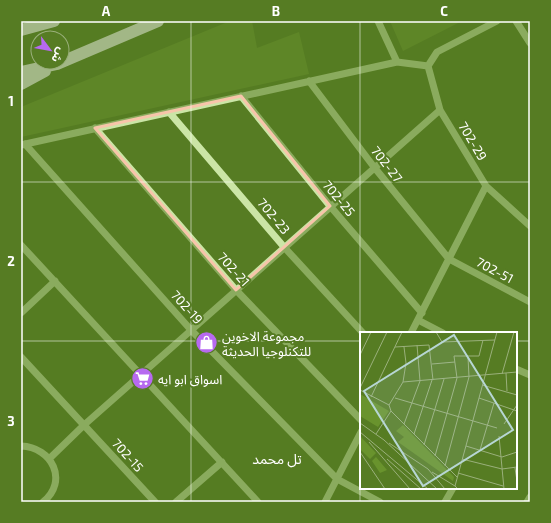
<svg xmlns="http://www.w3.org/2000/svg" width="551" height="523" font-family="'Exo 2','Noto Sans Arabic',sans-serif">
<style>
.green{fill:#69932d}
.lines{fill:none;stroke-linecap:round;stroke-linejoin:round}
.minor{stroke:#cbe5a6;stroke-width:7}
.highway{stroke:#fff;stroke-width:12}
.marked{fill:none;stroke:#f7c5aa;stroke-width:3;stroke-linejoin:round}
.grid{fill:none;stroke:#fff;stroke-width:1;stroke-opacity:0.55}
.labels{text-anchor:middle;stroke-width:4;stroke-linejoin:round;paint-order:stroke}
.street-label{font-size:13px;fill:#fff;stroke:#567c23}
.poi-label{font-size:13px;fill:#fff;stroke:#567c23;text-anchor:start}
.neighbourhood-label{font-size:14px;fill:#fff;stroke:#567c23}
.inset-road{fill:none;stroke:#9ab07b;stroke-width:1}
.view{fill:#b7d6d4;fill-opacity:0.15;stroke:#b7d6d4;stroke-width:2}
.inset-edge{fill:none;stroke:#fff;stroke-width:2}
.neatline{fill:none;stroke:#fff;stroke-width:1.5}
.grid-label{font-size:13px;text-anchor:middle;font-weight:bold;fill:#fff}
</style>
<rect width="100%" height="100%" fill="#567c23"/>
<path class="green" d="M 230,21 L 252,21 L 257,48 L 299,32 L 309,74 L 21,137 L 21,107 Z
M 390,21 L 462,21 L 403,51 Z"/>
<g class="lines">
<path class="minor" d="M 378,21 L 397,62
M 497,21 L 437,52 L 428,66 L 440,110 L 486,186 L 530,226
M 516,21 L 530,43
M 309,81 L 374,167 L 449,259 L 530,302
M 241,96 L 330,206 L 422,313
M 169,112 L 284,247 L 363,333
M 95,128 L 236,290 L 361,420
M 25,144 L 191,330 L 337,479 L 380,502
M 21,145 L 397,62 L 428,66
M 21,245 L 258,502
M 21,313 L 55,281
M 418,320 L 443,333
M 411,333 L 486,186
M 21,357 L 155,502
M 516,369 L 530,375
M 21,446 C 52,447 69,481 43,502
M 49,459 L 84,425 L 440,110
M 176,502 L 222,462
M 325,502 L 361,432
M 445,502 L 453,488
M 527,502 L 530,497"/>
<path class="highway" d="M 21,30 L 54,21
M 21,72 L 57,64 L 158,21
M 21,84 L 45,71"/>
</g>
<path d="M0 0H551V523H0ZM 241,96 L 330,206 L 236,290 L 95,128 Z" fill="#567c23" fill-opacity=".55" fill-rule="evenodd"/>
<path class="marked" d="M 241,96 L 330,206 L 236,290 L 95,128 Z"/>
<path class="grid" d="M 191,21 L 191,502M 360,21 L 360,502M 21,182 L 530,182M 21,341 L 361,341M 516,341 L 530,341"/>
<defs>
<symbol id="shop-disc" viewBox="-11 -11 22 22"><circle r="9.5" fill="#b769f0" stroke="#567c23"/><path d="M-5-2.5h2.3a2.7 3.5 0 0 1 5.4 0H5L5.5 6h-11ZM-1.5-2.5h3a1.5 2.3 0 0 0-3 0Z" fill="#fff"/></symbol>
<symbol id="supermarket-disc" viewBox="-11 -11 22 22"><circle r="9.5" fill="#b769f0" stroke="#567c23"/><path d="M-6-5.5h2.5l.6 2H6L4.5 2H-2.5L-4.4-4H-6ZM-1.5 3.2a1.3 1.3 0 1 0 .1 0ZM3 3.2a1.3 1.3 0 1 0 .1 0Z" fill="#fff"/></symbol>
</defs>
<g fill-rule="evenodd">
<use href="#shop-disc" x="194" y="330" width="25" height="25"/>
<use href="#supermarket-disc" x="130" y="366" width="25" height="25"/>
</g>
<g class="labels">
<g class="street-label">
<text transform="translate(473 141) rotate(59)" y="5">702-29</text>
<text transform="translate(387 164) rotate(52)" y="5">702-27</text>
<text transform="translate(339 198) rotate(50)" y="5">702-25</text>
<text transform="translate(274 216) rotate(50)" y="5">702-23</text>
<text transform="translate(234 269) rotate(48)" y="5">702-21</text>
<text transform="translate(495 270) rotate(28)" y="5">702-51</text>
<text transform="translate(187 307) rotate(48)" y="5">702-19</text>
<text transform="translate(128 455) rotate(48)" y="5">702-15</text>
</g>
<g class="poi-label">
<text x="222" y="341">مجموعة الاخوين<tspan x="222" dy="15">للتكنلوجيا الحديثة</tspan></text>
<text x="158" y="384">اسواق ابو ايه</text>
</g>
<g class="neighbourhood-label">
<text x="277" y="464">تل محمد</text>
</g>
</g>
<g transform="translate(360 332)">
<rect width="157" height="157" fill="#567c23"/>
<path d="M 0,62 L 29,79 L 18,95 L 0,84 ZM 43,93 L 94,145 L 93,149 L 38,110 L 44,105 L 36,99 ZM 0,104 L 16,121 L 10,127 L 0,117 ZM 16,125 L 27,138 L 20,141 L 12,129 Z" fill="#69932d"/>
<path class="inset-road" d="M 76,0 L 82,10 L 135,8M 35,15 L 69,13 L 73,48M 0,23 L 11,0M 72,32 L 95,30M 146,41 L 147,59M 142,42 L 154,0M 43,50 L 157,40M 122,53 L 157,63M 0,56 L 27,0M 0,58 L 29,73 L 43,50 L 46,31 L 44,15M 11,65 L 42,0M 35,66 L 137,96M 119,66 L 157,79M 29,73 L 31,79 L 97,145M 0,91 L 24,108 L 77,157M 44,92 L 60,49 L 57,13M 144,92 L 157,73M 0,100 L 68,157M 16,102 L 31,79M 54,102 L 72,48M 139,104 L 144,157M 9,110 L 50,157M 29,111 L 68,137 L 85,157M 64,113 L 84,47M 106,114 L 142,125 L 157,120M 120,118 L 134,71M 0,120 L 25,157M 75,124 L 97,46 L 94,24 L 119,24 L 123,8M 27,127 L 61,157M 102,127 L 142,137 L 157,135M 85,134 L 109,45 L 108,25M 155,136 L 157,149M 72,140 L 95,154M 98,141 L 143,154M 98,157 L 95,154 L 137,0"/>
<path class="view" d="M 94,3 L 153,98 L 63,154 L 4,59 Z"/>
<rect width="157" height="157" class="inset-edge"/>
</g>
<rect width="551" height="523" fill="none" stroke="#567c23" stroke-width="44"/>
<g transform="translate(50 50) rotate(122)"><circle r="19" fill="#567c23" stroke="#9ab07b"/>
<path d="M0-3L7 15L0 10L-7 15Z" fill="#b769f0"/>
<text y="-6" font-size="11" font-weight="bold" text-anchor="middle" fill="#ffffff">ش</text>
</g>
<rect x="22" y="22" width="507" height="479" class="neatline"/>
<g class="grid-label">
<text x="106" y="16">A</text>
<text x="276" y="16">B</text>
<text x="444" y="16">C</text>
<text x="11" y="106">1</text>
<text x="11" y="266">2</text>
<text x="11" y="426">3</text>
</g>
</svg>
